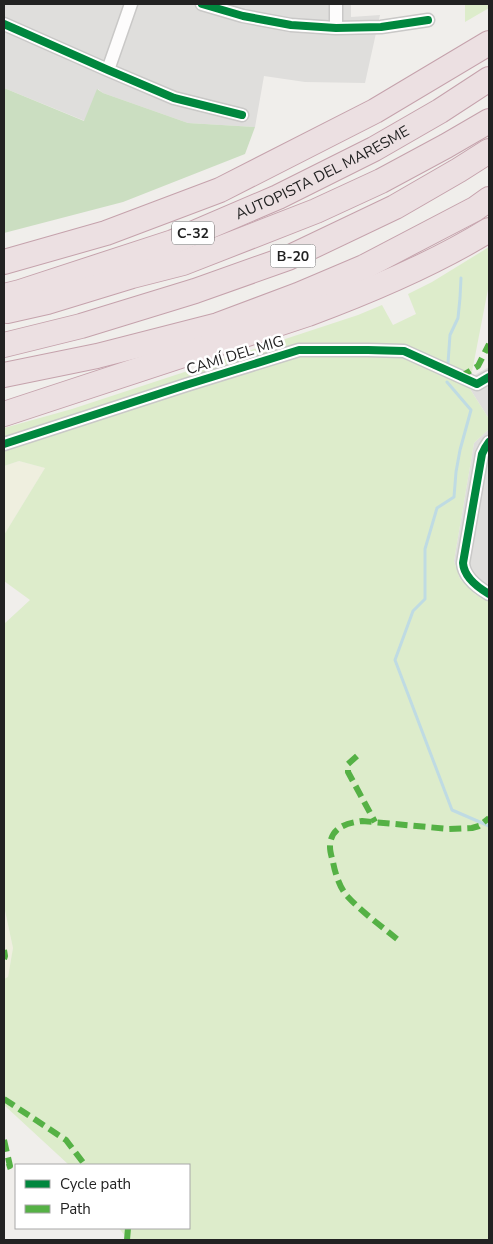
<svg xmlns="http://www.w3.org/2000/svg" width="493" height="1244" font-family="'Nunito Sans',sans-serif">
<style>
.residential{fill:#dfdedc}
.farmland{fill:#efefdf}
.grass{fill:#ddeccb}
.forest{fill:#cbdec1}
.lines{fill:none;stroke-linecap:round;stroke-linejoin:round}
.stream{stroke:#bfdbe3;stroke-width:3}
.street-casing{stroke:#c9c8c7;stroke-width:15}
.highway-casing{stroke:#c5a2ac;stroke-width:26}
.street{stroke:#fdfcfc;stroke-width:12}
.highway{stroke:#ece0e2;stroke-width:24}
.quiet{stroke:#55b145;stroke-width:6;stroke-dasharray:12 6;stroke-linecap:butt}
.cycleway-casing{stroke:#fff;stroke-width:11}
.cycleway{stroke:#00873e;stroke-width:8}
.labels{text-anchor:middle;stroke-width:5;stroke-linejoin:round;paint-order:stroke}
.shield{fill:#fff;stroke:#646464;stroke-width:1}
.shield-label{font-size:14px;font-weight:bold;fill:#222}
.street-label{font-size:15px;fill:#222;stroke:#fff}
</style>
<rect width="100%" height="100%" fill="#f0eeeb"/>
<path class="residential" d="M 4,4 L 351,4 L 351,17 L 380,15 L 365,83 L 305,82 L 264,76 L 255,127 L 188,123 L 103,93 L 98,89 L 85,121 L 4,88 Z
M 489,367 L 489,419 L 470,389 L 471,377 Z
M 489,429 L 489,602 L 475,594 L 460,579 L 454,561 L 474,443 Z"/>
<path class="farmland" d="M 19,461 L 45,468 L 4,535 L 4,466 Z
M 4,906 L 13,948 L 8,977 L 4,979 Z"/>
<path class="grass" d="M 465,4 L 489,4 L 489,8 L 465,22 Z
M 489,247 L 489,284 L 471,377 L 470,389 L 489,419 L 489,429 L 474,443 L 454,561 L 460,579 L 475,594 L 489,602 L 489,1240 L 128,1240 L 119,1228 L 189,1228 L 189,1165 L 69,1165 L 4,1105 L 4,979 L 8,977 L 13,948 L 4,906 L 4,624 L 30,600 L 4,581 L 4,535 L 45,468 L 19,461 L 4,466 L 4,428 L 72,409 L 358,315 L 382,305 L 393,325 L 416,314 L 408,294 L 432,282 Z"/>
<path class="forest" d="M 4,88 L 84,121 L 97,89 L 103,93 L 188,123 L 255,127 L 245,154 L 123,202 L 4,233 Z"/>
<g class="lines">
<path class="stream" d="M 448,363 L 450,335 L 458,318 L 460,298 L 461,278
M 447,382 L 471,410 L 460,450 L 456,472 L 454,497 L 437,508 L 425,549 L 425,599 L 413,611 L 395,660 L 452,810 L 489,826"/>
<defs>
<path id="street" d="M 202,4 L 243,16 L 291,25 L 336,28 L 381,27 L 428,20
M 4,24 L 108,70 L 174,98 L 242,115
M 336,28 L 336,4
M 108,70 L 131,4
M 489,442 L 485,448 L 482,454 L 463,563 C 464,577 477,587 489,594
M 4,444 L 186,385 L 299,350 L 368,350 L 404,351 L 477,384 L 489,377"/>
<g id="highway">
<path d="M 4,262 L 106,233 L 220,190 L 375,111 L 489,43"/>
<path id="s1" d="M 4,296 L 20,292 L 173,242 L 278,197 L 374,149 L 440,111 L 489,79"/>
<path d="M 7,311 L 47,302 L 132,276 L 183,263 L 316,211 L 381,181 L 446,146 L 489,121"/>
<path d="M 4,345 L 81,326 L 195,291 L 288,258 L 395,207 L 459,170 L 489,151"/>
<path d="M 4,375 L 97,356 L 218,325 L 298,295 L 364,267 L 475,209 L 489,199"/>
<path d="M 4,414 L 308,314 C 370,291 432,265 489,230"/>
</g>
</defs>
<use href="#street" class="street-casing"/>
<use href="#highway" class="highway-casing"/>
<use href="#street" class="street"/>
<use href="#highway" class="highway"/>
<path class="quiet" d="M 460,377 L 478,366 L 489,344
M 357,756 L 348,764 L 348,772 L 375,822
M 397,939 C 381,926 362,912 348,897 C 340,889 335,873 333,862 C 332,858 330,852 330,847 C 330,828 346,823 362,821 L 449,829 L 472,828 L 479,826 L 489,818
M 4,950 L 5,956 L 4,959
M 4,1099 L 66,1140 L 85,1165
M 4,1140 L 10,1166 L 4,1168
M 127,1240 L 128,1228"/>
<defs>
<path id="cycleway" d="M 202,4 L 243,16 L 291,25 L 336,28 L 381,27 L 428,20
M 4,24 L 108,70 L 174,98 L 242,115
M 489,442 L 485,448 L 482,454 L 463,563 C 464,577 477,587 489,594
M 4,444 L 186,385 L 299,350 L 368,350 L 404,351 L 477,384 L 489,377"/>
</defs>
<use href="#cycleway" class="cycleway-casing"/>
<use href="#cycleway" class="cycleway"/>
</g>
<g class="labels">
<g class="shield">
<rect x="172" y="221.5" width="42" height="23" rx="4"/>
<rect x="270.5" y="244.5" width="45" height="23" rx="4"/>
</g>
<g class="shield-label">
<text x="193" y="238">C-32</text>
<text x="293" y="261">B-20</text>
</g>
<g class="street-label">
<text dy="5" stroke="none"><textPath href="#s1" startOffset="342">AUTOPISTA DEL MARESME</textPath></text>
<text transform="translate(235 355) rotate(-17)" y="5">CAMÍ DEL MIG</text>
</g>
</g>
<rect width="493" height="1244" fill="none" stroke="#222222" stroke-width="10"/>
<rect x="15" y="1164" width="175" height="65" fill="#ffffff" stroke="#a7a7a7"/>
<rect x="25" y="1180" width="25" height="8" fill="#00873e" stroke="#a7a7a7"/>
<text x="60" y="1189" font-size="15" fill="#222222">Cycle path</text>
<rect x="25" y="1205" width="25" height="8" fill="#55b145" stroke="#a7a7a7"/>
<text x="60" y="1214" font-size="15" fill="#222222">Path</text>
</svg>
